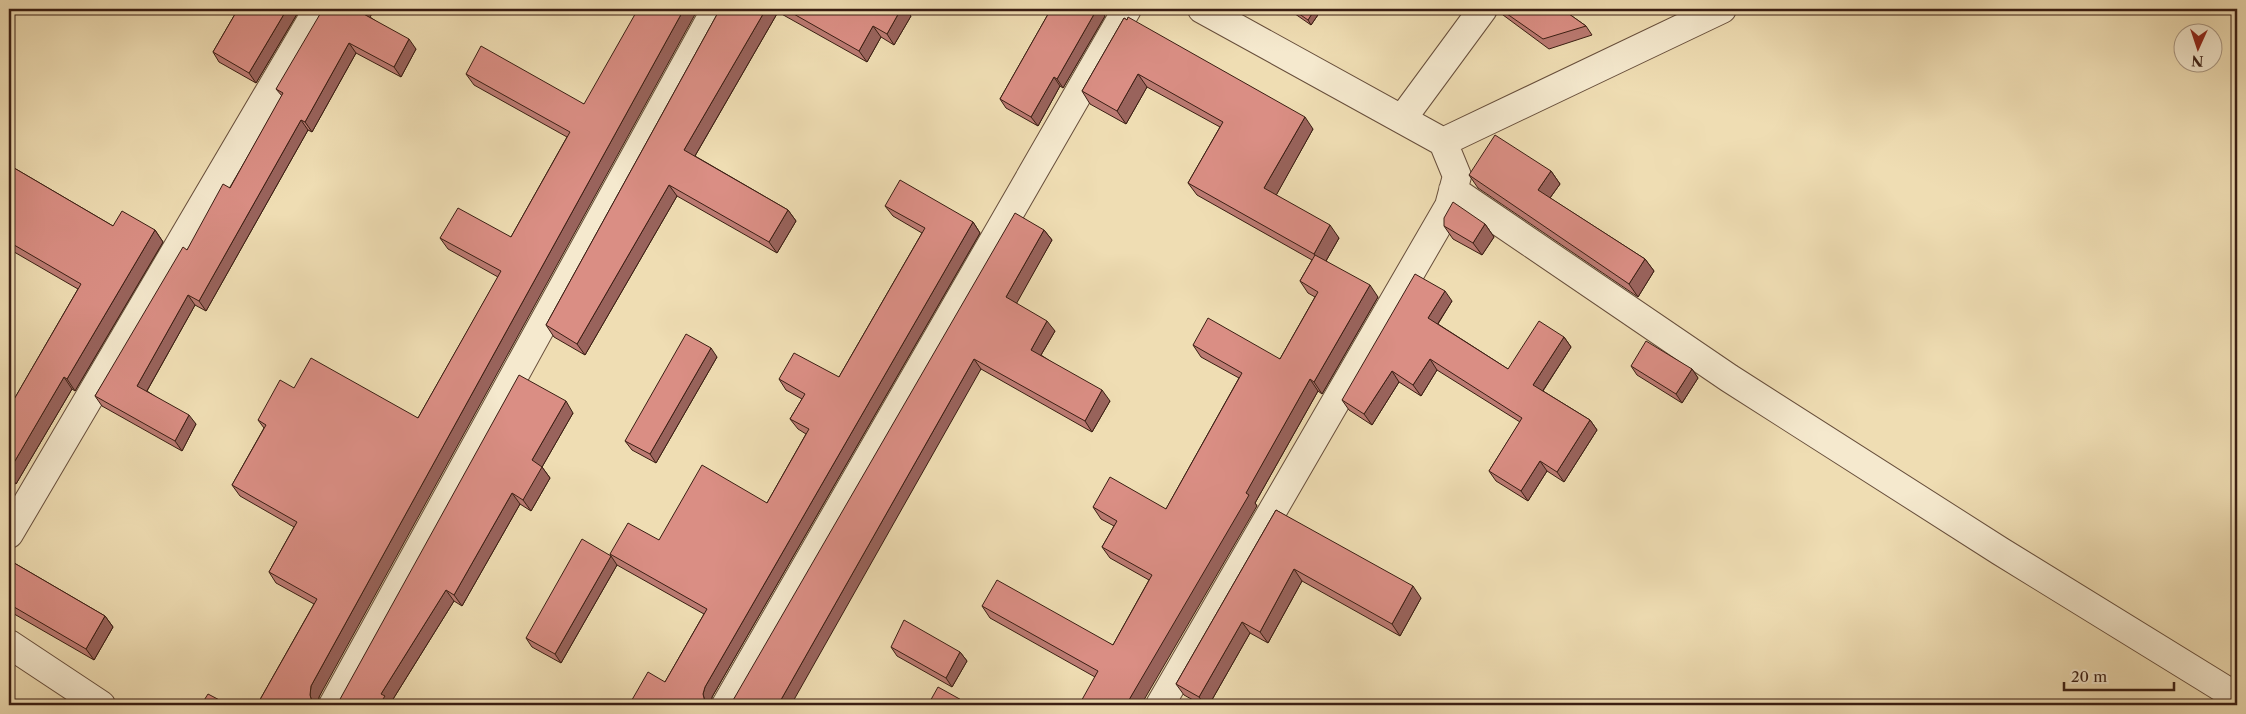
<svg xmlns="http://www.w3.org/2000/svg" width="2246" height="714" font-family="'Libre Caslon Text',serif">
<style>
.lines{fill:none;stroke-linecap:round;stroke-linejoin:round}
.minor-casing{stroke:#674e3b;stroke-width:30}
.minor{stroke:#f5e9ce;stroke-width:28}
.wall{fill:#bb7a72;stroke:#3a1e13}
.shaded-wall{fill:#99635c;stroke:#3a1e13}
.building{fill:#da8e84;stroke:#3a1e13}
</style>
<rect width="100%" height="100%" fill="#efddb3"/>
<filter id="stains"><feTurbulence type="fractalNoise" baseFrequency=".004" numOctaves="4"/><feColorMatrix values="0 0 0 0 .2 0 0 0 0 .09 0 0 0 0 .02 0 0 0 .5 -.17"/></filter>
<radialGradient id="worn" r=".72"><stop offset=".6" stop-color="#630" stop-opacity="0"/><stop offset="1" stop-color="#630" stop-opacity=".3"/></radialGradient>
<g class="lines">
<defs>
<path id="minor" d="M 1402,119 L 1483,9
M 1443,142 L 1722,9
M 1453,190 L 1729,378 L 2000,551 L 2237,697
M 9,534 L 318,9
M 9,644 L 101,705
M 333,705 L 716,9
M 726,705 L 1127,9
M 1160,705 L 1449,206 L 1457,176 L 1443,142 L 1202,9"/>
</defs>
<use href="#minor" class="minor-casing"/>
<use href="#minor" class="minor"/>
</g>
<path class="wall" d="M 238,9 L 300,9 L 256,83 L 219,62 L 213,52 Z
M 720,9 L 901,9 L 911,16 L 894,45 L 881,37 L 867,62 L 778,12 L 695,156 L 788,210 L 796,221 L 777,253 L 677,196 L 585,355 L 554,337 L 546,325 Z
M 1051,9 L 1100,9 L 1105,16 L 1063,88 L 1060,86 L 1038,126 L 1006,108 L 1000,99 Z
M 1288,9 L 1322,9 L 1311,25 Z
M 1497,9 L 1562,9 L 1586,26 L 1592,35 L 1549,49 L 1499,12 Z
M 370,17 L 416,49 L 401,77 L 356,53 L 312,132 L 308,130 L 206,311 L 195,305 L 147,391 L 196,424 L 182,451 L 102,406 L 95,396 L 187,250 L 230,188 L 282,96 L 276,89 Z
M 1124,18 L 1313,129 L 1276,195 L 1339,238 L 1326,261 L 1378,297 L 1322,394 L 1318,391 L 1255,503 L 1257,506 L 1095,677 L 990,618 L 982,606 L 1113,645 L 1149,580 L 1110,558 L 1102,547 L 1114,526 L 1101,519 L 1093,507 L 1166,509 L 1239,378 L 1201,357 L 1193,345 L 1280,359 L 1315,297 L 1308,293 L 1300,281 L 1312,260 L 1197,195 L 1188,183 L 1220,127 L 1147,87 L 1126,124 L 1090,104 L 1082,91 Z
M 466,74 L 584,104 L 319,697 L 318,705 L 257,705 L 314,604 L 276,583 L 269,572 L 294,527 L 240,496 L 232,485 L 264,428 L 258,420 L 294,388 L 418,418 L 498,277 L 448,249 L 440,238 L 511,237 L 567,137 L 474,85 Z
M 9,165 L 113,226 L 155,230 L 163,242 L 75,391 L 72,389 L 16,484 L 9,480 L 9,408 L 78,289 L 9,249 Z
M 1551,171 L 1560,184 L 1550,198 L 1645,259 L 1654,271 L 1638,297 L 1478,188 L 1469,175 Z
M 885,206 L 973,222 L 980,233 L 712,697 L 711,705 L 629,705 L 665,682 L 704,614 L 617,565 L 561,663 L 532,647 L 526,638 L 611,556 L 610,554 L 659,540 L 767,503 L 806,434 L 798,429 L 790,419 L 802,399 L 786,390 L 779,379 L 839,377 L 922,233 L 893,216 Z
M 1485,224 L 1494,237 L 1482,255 L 1453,239 L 1444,226 Z
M 1044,230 L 1052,240 L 1016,303 L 1055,331 L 1041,355 L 1110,401 L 1092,432 L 981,369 L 732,702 Z
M 1452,301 L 1438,324 L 1508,369 L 1564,337 L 1571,347 L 1543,391 L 1590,420 L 1597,430 L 1564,482 L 1547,471 L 1528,501 L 1496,481 L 1489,471 L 1520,422 L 1437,370 L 1421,396 L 1399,382 L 1372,425 L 1349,410 L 1342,400 Z
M 717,357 L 656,463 L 632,450 L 625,441 Z
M 1631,366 L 1692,369 L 1698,378 L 1682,403 L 1637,375 Z
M 573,413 L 542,467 L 550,478 L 531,511 L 520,504 L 462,606 L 454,601 L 390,704 L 339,701 Z
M 1276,510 L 1421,598 L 1400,636 L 1302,581 L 1268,643 L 1250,633 L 1209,705 L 1202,705 L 1184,695 L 1176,684 Z
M 9,560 L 105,616 L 113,627 L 94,660 L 9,611 Z
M 891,647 L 960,652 L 967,661 L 952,687 L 897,656 Z"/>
<path class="shaded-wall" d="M 287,9 L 300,9 L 256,83 L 249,73 Z
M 362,9 L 375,9 L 367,22 L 360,12 Z
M 684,9 L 698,9 L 319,697 L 318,705 L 314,705 L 312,702 L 310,695 L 311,686 Z
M 766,9 L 776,9 L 778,12 L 692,161 L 684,150 Z
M 901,9 L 906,9 L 911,16 L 894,45 L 887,34 Z
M 1097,9 L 1100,9 L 1105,16 L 1063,88 L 1057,79 Z
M 1315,9 L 1322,9 L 1311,25 L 1308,20 Z
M 873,26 L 881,37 L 867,62 L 859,51 Z
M 409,39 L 416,49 L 401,77 L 394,67 Z
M 349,43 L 356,53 L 312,132 L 305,122 Z
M 1138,74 L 1147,87 L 1126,124 L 1117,111 Z
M 1054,77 L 1060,86 L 1038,126 L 1031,117 Z
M 1305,117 L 1313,129 L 1273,201 L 1264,188 Z
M 301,120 L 308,130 L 206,311 L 199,301 Z
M 1551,171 L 1560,184 L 1547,202 L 1538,190 Z
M 669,185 L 677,196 L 585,355 L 577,344 Z
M 788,210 L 796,221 L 777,253 L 769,242 Z
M 973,222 L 980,233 L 712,697 L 711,705 L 707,705 L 705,702 L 703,694 L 705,687 Z
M 1485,224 L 1494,237 L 1482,255 L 1473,243 Z
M 1330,225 L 1339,238 L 1323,266 L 1314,254 Z
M 155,230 L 163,242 L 75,391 L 67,379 Z
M 1044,230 L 1052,240 L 1014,308 L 1006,297 Z
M 1645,259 L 1654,271 L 1638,297 L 1629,284 Z
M 1370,285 L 1378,297 L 1322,394 L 1314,382 Z
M 1445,291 L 1452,301 L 1435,328 L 1428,318 Z
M 188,295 L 195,305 L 144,396 L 137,386 Z
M 1047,321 L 1055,331 L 1038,360 L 1031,350 Z
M 1564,337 L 1571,347 L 1540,395 L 1533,385 Z
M 711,348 L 717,357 L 656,463 L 650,454 Z
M 974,359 L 981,369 L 791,705 L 778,705 Z
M 1430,359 L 1437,370 L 1421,396 L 1413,385 Z
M 1692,369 L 1698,378 L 1682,403 L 1676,394 Z
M 1392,371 L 1399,382 L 1372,425 L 1364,414 Z
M 64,377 L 72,389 L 16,484 L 9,474 L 9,471 Z
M 1310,379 L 1318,391 L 1255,503 L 1257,506 L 1141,705 L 1126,705 Z
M 1102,390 L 1110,401 L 1092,432 L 1085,421 Z
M 566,401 L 573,413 L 542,467 L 550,478 L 531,511 L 523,500 L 532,460 Z
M 189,415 L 196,424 L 182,451 L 175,441 Z
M 1590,420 L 1597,430 L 1564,482 L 1557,472 Z
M 1540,461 L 1547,471 L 1528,501 L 1521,491 Z
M 512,493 L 520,504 L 462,606 L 454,595 Z
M 611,556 L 617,565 L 561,663 L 555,654 Z
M 1294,569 L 1302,581 L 1268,643 L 1260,632 Z
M 1413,586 L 1421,598 L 1400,636 L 1392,624 Z
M 446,590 L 454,601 L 390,704 L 391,705 L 379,705 L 381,694 Z
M 105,616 L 113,627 L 94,660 L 86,649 Z
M 1242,622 L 1250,633 L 1209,705 L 1205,705 L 1199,697 Z
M 960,652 L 967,661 L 952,687 L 946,678 Z"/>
<path class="building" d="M 238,9 L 287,9 L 249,73 L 213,52 Z
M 323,9 L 362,9 L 360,12 L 409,39 L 394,67 L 349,43 L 305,122 L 301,120 L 199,301 L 188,295 L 137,386 L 189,415 L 175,441 L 95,396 L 183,247 L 187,250 L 223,184 L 230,188 L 283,93 L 276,89 Z
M 638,9 L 684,9 L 311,686 L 310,695 L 312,702 L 315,705 L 257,705 L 317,599 L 269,572 L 297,522 L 232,485 L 266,425 L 258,420 L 280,380 L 294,388 L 311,358 L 418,418 L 501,271 L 440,238 L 458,208 L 511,237 L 570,132 L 466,74 L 481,46 L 584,104 Z
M 720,9 L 766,9 L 684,150 L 788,210 L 769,242 L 669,185 L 577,344 L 546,325 Z
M 785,9 L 901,9 L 887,34 L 873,26 L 859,51 Z
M 1051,9 L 1097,9 L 1057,79 L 1054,77 L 1031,117 L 1000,99 Z
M 1292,9 L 1315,9 L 1308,20 Z
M 1500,9 L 1562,9 L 1586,26 L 1543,39 Z
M 1128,17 L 1305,117 L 1264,188 L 1330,225 L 1314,254 L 1188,183 L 1223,122 L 1138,74 L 1117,111 L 1082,91 L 1124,18 L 1127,20 Z
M 1495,135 L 1551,171 L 1538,190 L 1645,259 L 1629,284 L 1469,175 Z
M 9,165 L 113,226 L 122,211 L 155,230 L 67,379 L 64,377 L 9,471 L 9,408 L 81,284 L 9,242 Z
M 900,180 L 973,222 L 705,687 L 703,694 L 705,702 L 708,705 L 629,705 L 648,672 L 665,682 L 707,609 L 610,554 L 628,523 L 659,540 L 702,465 L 767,503 L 809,429 L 790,419 L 805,394 L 779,379 L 794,353 L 839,377 L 925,228 L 885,206 Z
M 1453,202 L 1485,224 L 1473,243 L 1444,226 L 1444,218 Z
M 1015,213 L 1044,230 L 1006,297 L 1047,321 L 1031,350 L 1102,390 L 1085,421 L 974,359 L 778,705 L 729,705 L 732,702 Z
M 1315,255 L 1370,285 L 1314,382 L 1310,379 L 1246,493 L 1249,495 L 1126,705 L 1079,705 L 1098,671 L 982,606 L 997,580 L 1113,645 L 1152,575 L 1102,547 L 1117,521 L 1093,507 L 1110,477 L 1166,509 L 1242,373 L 1193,345 L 1208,318 L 1280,359 L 1318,292 L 1300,281 Z
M 1415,274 L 1445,291 L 1428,318 L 1508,369 L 1539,321 L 1564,337 L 1533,385 L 1590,420 L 1557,472 L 1540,461 L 1521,491 L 1489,471 L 1522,418 L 1430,359 L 1413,385 L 1392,371 L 1364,414 L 1342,400 Z
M 686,334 L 711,348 L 650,454 L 625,441 Z
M 1646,341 L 1692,369 L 1676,394 L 1631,366 Z
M 519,375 L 566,401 L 532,460 L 542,467 L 523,500 L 512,493 L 454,595 L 446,590 L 381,694 L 385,696 L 379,705 L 335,705 L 339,701 Z
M 1276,510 L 1413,586 L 1392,624 L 1294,569 L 1260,632 L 1242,622 L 1199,697 L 1176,684 Z
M 582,539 L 611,556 L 555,654 L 526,638 Z
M 9,560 L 105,616 L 86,649 L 9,604 Z
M 904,620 L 960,652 L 946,678 L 891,647 Z
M 938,687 L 965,702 L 963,705 L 928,705 Z
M 208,694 L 229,705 L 201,705 Z"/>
<rect width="2246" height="714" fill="none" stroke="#efddb3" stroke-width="30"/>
<rect x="10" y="10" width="2226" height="694" fill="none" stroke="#3a1e13" stroke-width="2.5"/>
<rect x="15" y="15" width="2216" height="684" fill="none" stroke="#3a1e13"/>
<g transform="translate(2198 48) rotate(183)"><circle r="24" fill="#f5e9ce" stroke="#aa9883"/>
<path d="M0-4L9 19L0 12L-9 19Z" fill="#8f2418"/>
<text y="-8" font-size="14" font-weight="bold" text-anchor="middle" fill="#3a1e13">N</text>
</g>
<path d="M2064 682v8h110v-8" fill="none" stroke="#3a1e13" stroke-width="2.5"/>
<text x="2071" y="682" font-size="15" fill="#3a1e13" stroke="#f5e9ce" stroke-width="4" paint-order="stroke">20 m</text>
<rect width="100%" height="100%" filter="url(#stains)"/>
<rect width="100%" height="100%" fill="url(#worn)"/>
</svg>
